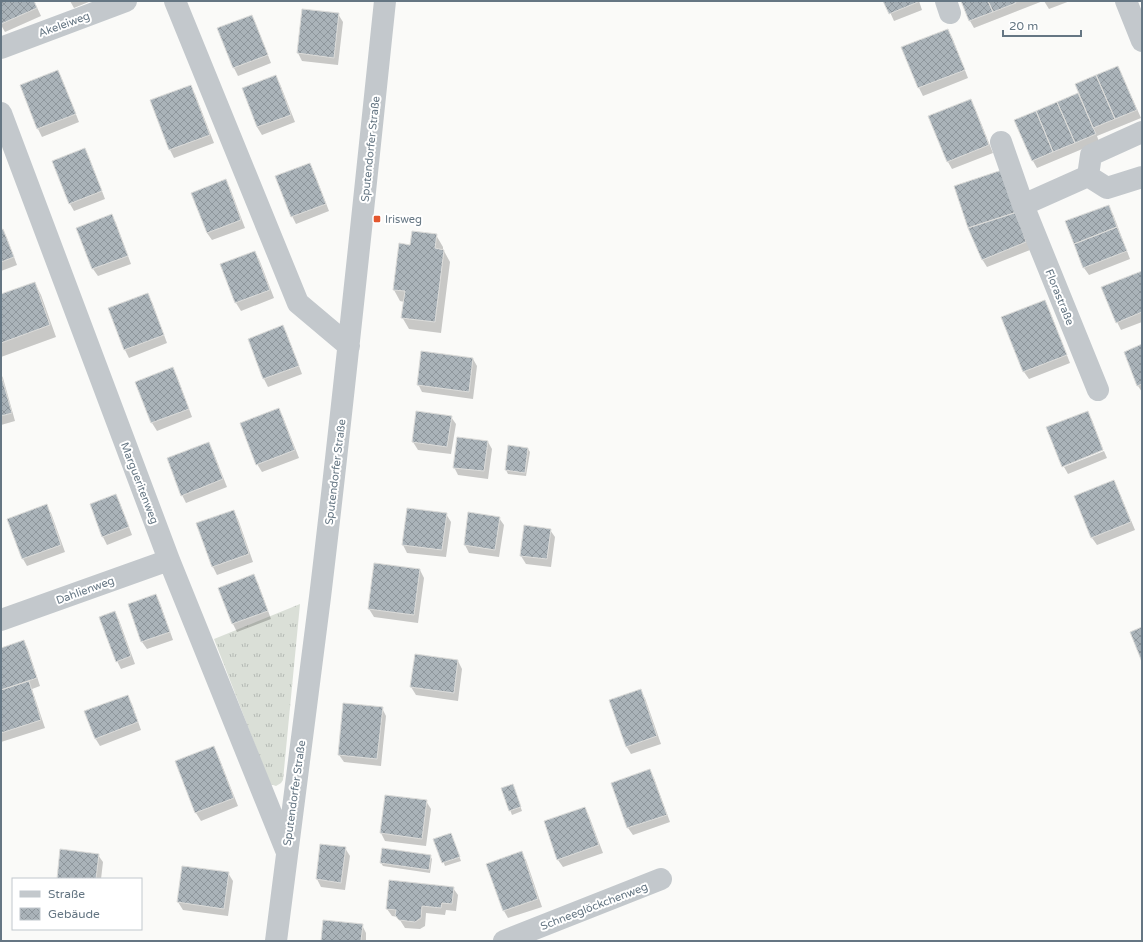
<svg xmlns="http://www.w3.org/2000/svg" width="1143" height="942" font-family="'Varela Round',sans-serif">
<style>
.grass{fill:url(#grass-tufts)}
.shadow{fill:#0003}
.building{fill:url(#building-cross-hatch);stroke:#dcdcda}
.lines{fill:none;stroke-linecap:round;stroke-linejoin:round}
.minor{stroke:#c3c8cc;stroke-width:22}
.poi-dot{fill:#e4572e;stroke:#fff;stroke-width:1.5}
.labels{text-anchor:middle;stroke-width:4;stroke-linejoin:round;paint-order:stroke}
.street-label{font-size:11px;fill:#657683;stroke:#fff}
.poi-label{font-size:11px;fill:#657683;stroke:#fff;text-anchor:start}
</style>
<defs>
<pattern id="grass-tufts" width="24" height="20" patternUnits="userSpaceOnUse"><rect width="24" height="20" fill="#dadfd7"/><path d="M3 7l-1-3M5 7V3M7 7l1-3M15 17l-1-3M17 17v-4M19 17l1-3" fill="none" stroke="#b4b9b4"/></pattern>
<pattern id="building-cross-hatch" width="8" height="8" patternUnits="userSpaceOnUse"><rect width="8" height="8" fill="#aab3b9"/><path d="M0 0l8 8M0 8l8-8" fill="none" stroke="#8e969c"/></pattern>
</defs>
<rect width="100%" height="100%" fill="#fafaf8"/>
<path class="grass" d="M 300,604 L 283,780 L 281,783 L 276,786 L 270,784 L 269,781 L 214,639 Z"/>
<path class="shadow" d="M 1,1 L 34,1 L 41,16 L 5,32 L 1,25 Z
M 70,1 L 91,1 L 74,8 Z
M 885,1 L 919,1 L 922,10 L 894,21 Z
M 962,1 L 1043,1 L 974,28 L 970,21 Z
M 1044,1 L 1070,1 L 1049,9 Z
M 303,10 L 338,14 L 343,22 L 338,65 L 302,61 L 298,53 Z
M 252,16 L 256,24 L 271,63 L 238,76 L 234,68 L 219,29 Z
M 948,30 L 952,37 L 968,78 L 923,96 L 919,88 L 902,48 Z
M 1118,67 L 1122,75 L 1141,118 L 1097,136 L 1099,142 L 1037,168 L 1033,161 L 1016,120 L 1079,93 Z
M 58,71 L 62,79 L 79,122 L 42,137 L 38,129 L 21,86 Z
M 275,76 L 280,84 L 295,122 L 262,135 L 257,127 L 243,89 Z
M 190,86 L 195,94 L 214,143 L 174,158 L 170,150 L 151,101 Z
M 970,100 L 975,108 L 993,153 L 952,169 L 948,162 L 929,116 Z
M 85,149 L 89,157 L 105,199 L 74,211 L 70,204 Z
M 310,164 L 314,172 L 329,211 L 296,224 L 292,216 Z
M 1006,179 L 1030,250 L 987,267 L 982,259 Z
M 226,181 L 230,188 L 245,228 L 212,240 L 207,233 Z
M 1108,206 L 1113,214 L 1130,259 L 1089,275 L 1084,268 L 1067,222 Z
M 111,215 L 116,223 L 131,264 L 98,276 L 93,269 L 78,228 Z
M 3,230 L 7,238 L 17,265 L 1,271 L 1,231 Z
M 436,235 L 443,247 L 443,250 L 444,251 L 450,262 L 441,333 L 409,329 L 402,317 L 404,302 L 400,301 L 394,290 L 411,246 Z
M 254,252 L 259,259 L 274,298 L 241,311 L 236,303 L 221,264 Z
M 1142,272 L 1142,322 L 1121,330 L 1117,322 Z
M 35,283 L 41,295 L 56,337 L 1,357 L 1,295 Z
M 147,294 L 152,302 L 167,343 L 129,358 L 125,350 L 109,309 Z
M 1044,301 L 1049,309 L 1070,363 L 1029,379 L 1024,372 L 1003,317 Z
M 283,326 L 287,334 L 302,374 L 268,387 L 264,379 L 249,339 Z
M 1142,345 L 1142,392 L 1138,386 L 1125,352 Z
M 473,359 L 477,366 L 473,399 L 422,392 L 418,384 Z
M 172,369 L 177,376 L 192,417 L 157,431 L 152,423 L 136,382 Z
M 1,374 L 3,378 L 15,421 L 1,425 Z
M 279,409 L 283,417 L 299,458 L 262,472 L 257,464 L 242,423 Z
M 1087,412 L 1092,420 L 1103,449 L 1063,466 Z
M 451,417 L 456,424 L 451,454 L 418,450 L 413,442 Z
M 488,442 L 492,449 L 488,479 L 458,475 L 454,467 Z
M 209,444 L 213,451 L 227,487 L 186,503 L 182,495 Z
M 509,446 L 528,449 L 530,452 L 526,476 L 508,474 L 506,470 Z
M 1104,451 L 1107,458 L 1068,474 L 1064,467 Z
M 1114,481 L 1118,489 L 1135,530 L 1097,545 L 1092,538 L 1075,497 Z
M 116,495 L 120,503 L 132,535 L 107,545 L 103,537 L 91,504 Z
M 46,505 L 51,513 L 65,552 L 27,566 L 23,559 Z
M 233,511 L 238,519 L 253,562 L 217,575 L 213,567 L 197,524 Z
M 446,514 L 451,522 L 446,557 L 407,553 L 403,545 Z
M 499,518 L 504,525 L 499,557 L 469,553 L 465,545 Z
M 550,530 L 555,537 L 551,567 L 526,564 L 521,556 Z
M 420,570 L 424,578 L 418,623 L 374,617 L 369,609 Z
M 253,576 L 258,583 L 271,619 L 237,632 L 233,624 L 220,589 Z
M 156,595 L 160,603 L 173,640 L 147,649 L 142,642 L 129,605 Z
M 114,612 L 119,620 L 135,664 L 121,669 L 117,661 Z
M 24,641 L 28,649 L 40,686 L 32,689 L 45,728 L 1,742 L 1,649 Z
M 415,655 L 458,661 L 462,669 L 458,701 L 416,695 L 411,687 Z
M 640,691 L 645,698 L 661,744 L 631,754 L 626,746 Z
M 127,697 L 132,704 L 141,730 L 100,746 L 95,738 Z
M 382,708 L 386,716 L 381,766 L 344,762 L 339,755 Z
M 214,747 L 218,755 L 238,806 L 201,821 L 196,813 L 177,762 Z
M 650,770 L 654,778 L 670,822 L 633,835 L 628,828 L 612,783 Z
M 513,785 L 522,811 L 512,815 L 502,789 Z
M 386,796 L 426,801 L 431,809 L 426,846 L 385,841 L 381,833 Z
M 585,808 L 589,816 L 603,853 L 563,867 L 558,860 L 545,822 Z
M 451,834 L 461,861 L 445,866 L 435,840 Z
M 345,848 L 350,856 L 345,890 L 321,887 L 317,879 Z
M 521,852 L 526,860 L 542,907 L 508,918 L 504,911 Z
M 98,855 L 103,862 L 101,879 L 58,879 Z
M 430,856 L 432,859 L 430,873 L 383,866 L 381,863 Z
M 228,873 L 233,881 L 228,916 L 183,910 L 178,902 Z
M 453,888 L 458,895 L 456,911 L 446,910 L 445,915 L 426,913 L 425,926 L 420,929 L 405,928 L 398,917 L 392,916 L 387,909 Z
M 362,925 L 366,933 L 366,941 L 322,941 Z"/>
<path class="building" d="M 1,1 L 34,1 L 37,8 L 1,24 Z
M 883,1 L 918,1 L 918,2 L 889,14 Z
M 961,1 L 988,1 L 993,12 L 969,21 Z
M 988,1 L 1015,1 L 1016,3 L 993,12 Z
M 302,9 L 339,13 L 334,58 L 297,53 Z
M 252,15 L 268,55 L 233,68 L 217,28 Z
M 948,29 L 965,70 L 918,88 L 901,47 Z
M 1118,66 L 1137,110 L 1115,119 L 1096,75 Z
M 58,70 L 76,114 L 37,129 L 20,85 Z
M 276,75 L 291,115 L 257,127 L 242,88 Z
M 1096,75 L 1115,119 L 1093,128 L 1075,84 Z
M 191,85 L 210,135 L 169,150 L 150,100 Z
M 1078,93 L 1096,134 L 1075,143 L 1057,102 Z
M 971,99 L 989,145 L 947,162 L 928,116 Z
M 1057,102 L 1075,143 L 1053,152 L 1036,111 Z
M 1036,111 L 1053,152 L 1032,161 L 1014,120 Z
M 85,148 L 102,191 L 69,204 L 52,161 Z
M 310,163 L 326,204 L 291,217 L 275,176 Z
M 1002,170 L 1017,212 L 968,228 L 954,186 Z
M 226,179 L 241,220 L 207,233 L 191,193 Z
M 1109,205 L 1117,227 L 1074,244 L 1065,221 Z
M 1017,212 L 1026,242 L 982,260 L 968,228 Z
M 112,214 L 128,256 L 92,269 L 76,228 Z
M 1117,227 L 1127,251 L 1083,268 L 1074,244 Z
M 3,229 L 14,257 L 1,262 L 1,230 Z
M 412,231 L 437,234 L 435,248 L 444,250 L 435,322 L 401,318 L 405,291 L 393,290 L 399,243 L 410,245 Z
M 255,251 L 270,290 L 235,303 L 220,264 Z
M 1142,271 L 1142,312 L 1116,323 L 1101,287 Z
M 35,282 L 50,325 L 1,343 L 1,294 Z
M 148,293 L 164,335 L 124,350 L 108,308 Z
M 1045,300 L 1067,355 L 1023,372 L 1001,317 Z
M 283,325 L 299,366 L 263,379 L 248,339 Z
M 1142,344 L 1142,384 L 1137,386 L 1124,352 Z
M 421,351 L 473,358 L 469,392 L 417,385 Z
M 173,367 L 189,409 L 151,423 L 135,382 Z
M 1,375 L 12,413 L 1,416 Z
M 279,408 L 295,450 L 256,465 L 240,423 Z
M 416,411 L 452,416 L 447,447 L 412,442 Z
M 1088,411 L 1103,450 L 1062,467 L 1046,427 Z
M 457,437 L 488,441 L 484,471 L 453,468 Z
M 209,442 L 223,479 L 181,496 L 167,458 Z
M 508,445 L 528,448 L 525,473 L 505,470 Z
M 1114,480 L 1131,522 L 1091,538 L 1074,496 Z
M 116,494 L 129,527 L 102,537 L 90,504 Z
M 47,504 L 61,545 L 22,559 L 7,519 Z
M 407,508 L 447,513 L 442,550 L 402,545 Z
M 234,510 L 249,554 L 212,567 L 196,523 Z
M 468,512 L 500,517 L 495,550 L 464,545 Z
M 524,525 L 551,529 L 547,559 L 520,556 Z
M 374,563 L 420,569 L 414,615 L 368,609 Z
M 254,574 L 268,611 L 232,624 L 218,588 Z
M 156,594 L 170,632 L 141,642 L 128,604 Z
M 115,611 L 131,656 L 116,662 L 99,617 Z
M 1142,627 L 1142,662 L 1130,632 Z
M 24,640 L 37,678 L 1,690 L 1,648 Z
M 415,654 L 458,660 L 454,693 L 410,687 Z
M 29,681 L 41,720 L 1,733 L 1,690 Z
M 641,689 L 657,736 L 626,747 L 609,700 Z
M 128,695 L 138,722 L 95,739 L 84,711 Z
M 343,703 L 383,707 L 377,759 L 338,755 Z
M 214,746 L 234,798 L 195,813 L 175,761 Z
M 650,769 L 667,815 L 627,828 L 611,783 Z
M 513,784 L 521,807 L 509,811 L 501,788 Z
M 385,795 L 427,800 L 422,839 L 380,833 Z
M 585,807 L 599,845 L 557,860 L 544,821 Z
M 451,833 L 460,857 L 442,863 L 433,839 Z
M 320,844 L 346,847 L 341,883 L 316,879 Z
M 382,848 L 431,855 L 429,870 L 380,863 Z
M 60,849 L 99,854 L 96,879 L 57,879 Z
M 522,851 L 538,899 L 503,911 L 486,864 Z
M 182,866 L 229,872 L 224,909 L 177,902 Z
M 389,880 L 454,887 L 452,904 L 442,903 L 441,908 L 422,906 L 421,918 L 415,922 L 399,920 L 395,915 L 396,910 L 386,909 Z
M 323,920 L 363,924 L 361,941 L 321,941 Z"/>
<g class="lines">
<path class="minor" d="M 175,1 L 298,303 L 349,346
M 946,1 L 950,13
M 1126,1 L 1142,41
M 1,48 L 126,1
M 1,113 L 169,560 L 286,850
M 1142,132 L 1091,155 L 1088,176 L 1107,188 L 1142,177
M 1001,142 L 1023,205 L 1098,390
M 1023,205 L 1088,176
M 1,620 L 169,560
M 276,941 C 290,826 306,712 320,597 C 344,398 364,200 385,1
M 504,941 L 661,879"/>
</g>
<rect class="poi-dot" x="373" y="215" width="8" height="8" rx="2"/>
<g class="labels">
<g class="street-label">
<text transform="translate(64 24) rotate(-20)" y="4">Akeleiweg</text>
<text transform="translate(370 149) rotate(-84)" y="4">Sputendorfer Straße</text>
<text transform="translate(1060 297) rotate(68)" y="4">Florastraße</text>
<text transform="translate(335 472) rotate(-83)" y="4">Sputendorfer Straße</text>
<text transform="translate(140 483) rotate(69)" y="4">Margueritenweg</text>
<text transform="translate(85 590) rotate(-20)" y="4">Dahlienweg</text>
<text transform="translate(294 793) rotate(-82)" y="4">Sputendorfer Straße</text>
<text transform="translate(594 906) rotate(-21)" y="4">Schneeglöckchenweg</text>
</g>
<g class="poi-label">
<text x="385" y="223">Irisweg</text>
</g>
</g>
<rect width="1143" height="942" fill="none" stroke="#657683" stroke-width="4"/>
<rect x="12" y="878" width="130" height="52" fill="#ffffff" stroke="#c1c8cd"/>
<rect x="20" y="891" width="20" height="6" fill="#c3c8cc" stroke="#c1c8cd"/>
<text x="48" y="898" font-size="12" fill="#657683">Straße</text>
<rect x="20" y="908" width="20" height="12" fill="url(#building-cross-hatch)" stroke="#c1c8cd"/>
<text x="48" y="918" font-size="12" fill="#657683">Gebäude</text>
<path d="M1003 30v6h78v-6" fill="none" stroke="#657683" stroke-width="2"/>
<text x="1009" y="30" font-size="12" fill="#657683" stroke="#ffffff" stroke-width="3" paint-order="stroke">20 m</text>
</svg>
